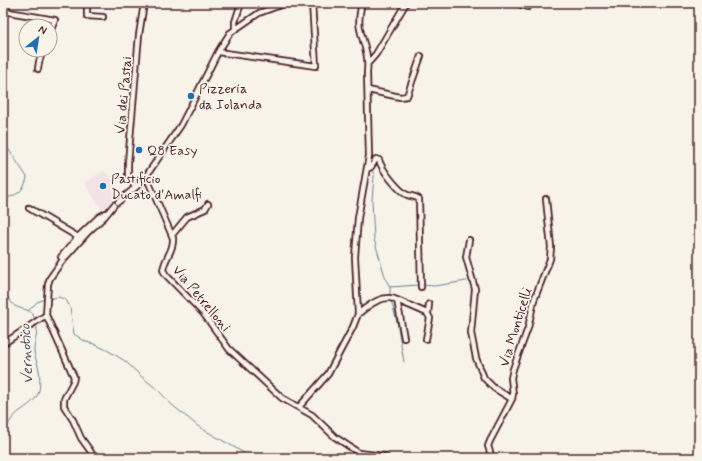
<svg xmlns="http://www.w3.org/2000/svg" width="702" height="461" font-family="Mynerve,sans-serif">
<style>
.built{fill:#f2e2e6}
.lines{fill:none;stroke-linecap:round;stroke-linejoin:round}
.stream{stroke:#698397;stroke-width:1}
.minor-casing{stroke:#4a1f2b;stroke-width:8}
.minor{stroke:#f7f3e8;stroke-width:4.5}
.poi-dot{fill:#1f6fb2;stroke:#f7f3e8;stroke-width:1.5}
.labels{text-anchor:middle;stroke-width:3.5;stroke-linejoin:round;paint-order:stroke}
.poi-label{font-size:14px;fill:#4a1f2b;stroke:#f7f3e8;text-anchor:start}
.street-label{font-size:14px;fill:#4a1f2b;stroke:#f7f3e8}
.water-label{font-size:15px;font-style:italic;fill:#5a5161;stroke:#f7f3e8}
</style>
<rect width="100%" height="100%" fill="#f7f3e8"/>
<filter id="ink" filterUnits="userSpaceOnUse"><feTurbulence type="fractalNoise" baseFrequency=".025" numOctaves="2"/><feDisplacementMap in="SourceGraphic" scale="8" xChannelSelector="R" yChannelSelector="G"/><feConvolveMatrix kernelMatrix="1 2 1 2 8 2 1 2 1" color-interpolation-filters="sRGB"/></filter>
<g filter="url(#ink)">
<path class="built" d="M 104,171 L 114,181 L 112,205 L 102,210 L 84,183 Z"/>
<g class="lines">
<path class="stream" d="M 3,87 L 3,95
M 3,132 L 7,147 L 27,177 C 25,191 16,196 3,199
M 372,169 L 374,176 L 372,200 L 374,239 L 386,280 L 390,287 L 390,297
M 422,285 L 434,286 L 467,281
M 390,287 L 419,285
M 3,289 C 6,294 11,305 17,307 C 26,311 32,308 35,320
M 48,299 L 59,297 L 66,300 L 70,307 L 74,334 L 86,342 L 94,344 L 107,350 L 125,361 L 142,377 L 158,390 L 171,404 L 199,427 L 234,447 L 252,458
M 391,300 L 397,322 L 404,362
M 28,311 L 37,302 L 45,299
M 4,458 C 5,437 2,425 20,411 C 27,406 34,402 38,394 C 41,386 40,373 38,366 C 37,361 34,356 34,351 C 34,341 39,333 36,323"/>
<defs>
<path id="minor" d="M 87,3 L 87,16 L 103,17
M 515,3 L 528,7
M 3,11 L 55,20 L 50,32
M 235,29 L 235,22 L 241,3
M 218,52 L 316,66 L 312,3
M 369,62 L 376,54 L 406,3
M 38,69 L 39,62 L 43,50
M 368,90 L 400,97 L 407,96 L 421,56
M 367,169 L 371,167 L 376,159 L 379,160 C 382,170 396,187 404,193 C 408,197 414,195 419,199 L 421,287
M 146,176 L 173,238 C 174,251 165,257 163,270 L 166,275 L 203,313 L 229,349 L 282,398 L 312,415 L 335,437 L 359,453 L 385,456 L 387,458
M 135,187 L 128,175 L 128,163 L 139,35 L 144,3
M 118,202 L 142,182 L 181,125 L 218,52 L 230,33 L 259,13 L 286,3
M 29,208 L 78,237 L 99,217 L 106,213
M 172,235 L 187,217 L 205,209 L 208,204
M 469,240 L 466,257 L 475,289 L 471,333 L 476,358 L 484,378 L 494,388 L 512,399
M 61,257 L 78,237
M 397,300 L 427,313
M 358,314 C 368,306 383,293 397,300 L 404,338
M 426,339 L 430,318 L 427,313 L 428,313 L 429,304
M 3,344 L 46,315
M 299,407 L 328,374 L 353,327 L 358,314 L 355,257 L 358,218 L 369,156 L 367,73 C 369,53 364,47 360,29 C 358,20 360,11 362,3
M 93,458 L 91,452 L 81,438 L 73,420 L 64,406 L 64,399 L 73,382 L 74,377 L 46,315 L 48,284 L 50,278 L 62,261 L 88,232 L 105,216 L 114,205
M 492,458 L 488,446 L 490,441 L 512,399 L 513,394 L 511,378 L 513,369 L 528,328 L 534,300 L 550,259 L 551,247 L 546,199"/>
</defs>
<use href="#minor" class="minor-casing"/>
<use href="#minor" class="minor"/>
</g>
</g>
<g class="poi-dot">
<circle cx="191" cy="96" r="4"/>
<circle cx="139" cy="150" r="4"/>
<circle cx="103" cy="186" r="4"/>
</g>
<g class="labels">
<g class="poi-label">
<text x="199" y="93">Pizzeria<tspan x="199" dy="16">da Iolanda</tspan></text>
<text x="147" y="155">Q8 Easy</text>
<text x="111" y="183">Pastificio<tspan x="111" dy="16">Ducato d'Amalfi</tspan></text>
</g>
<g class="street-label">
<text transform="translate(123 95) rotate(-85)" y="5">Via dei Pastai</text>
<text transform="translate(202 298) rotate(50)" y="5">Via Petrelloni</text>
<text transform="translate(515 327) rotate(-73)" y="5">Via Monticelli</text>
</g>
<g class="water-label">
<text transform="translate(26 354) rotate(-93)" y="5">Vernotico</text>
</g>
</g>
<rect width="702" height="461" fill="none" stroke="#f7f3e8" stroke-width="16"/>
<rect x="8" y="8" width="686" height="445" fill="none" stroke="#4a1f2b" stroke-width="1.5" filter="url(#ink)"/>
<g transform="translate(38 38) rotate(30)"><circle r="19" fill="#f7f3e8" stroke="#b29e9c"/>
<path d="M0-3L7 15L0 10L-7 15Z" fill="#1f6fb2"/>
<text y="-6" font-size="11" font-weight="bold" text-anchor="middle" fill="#4a1f2b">N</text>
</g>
</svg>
